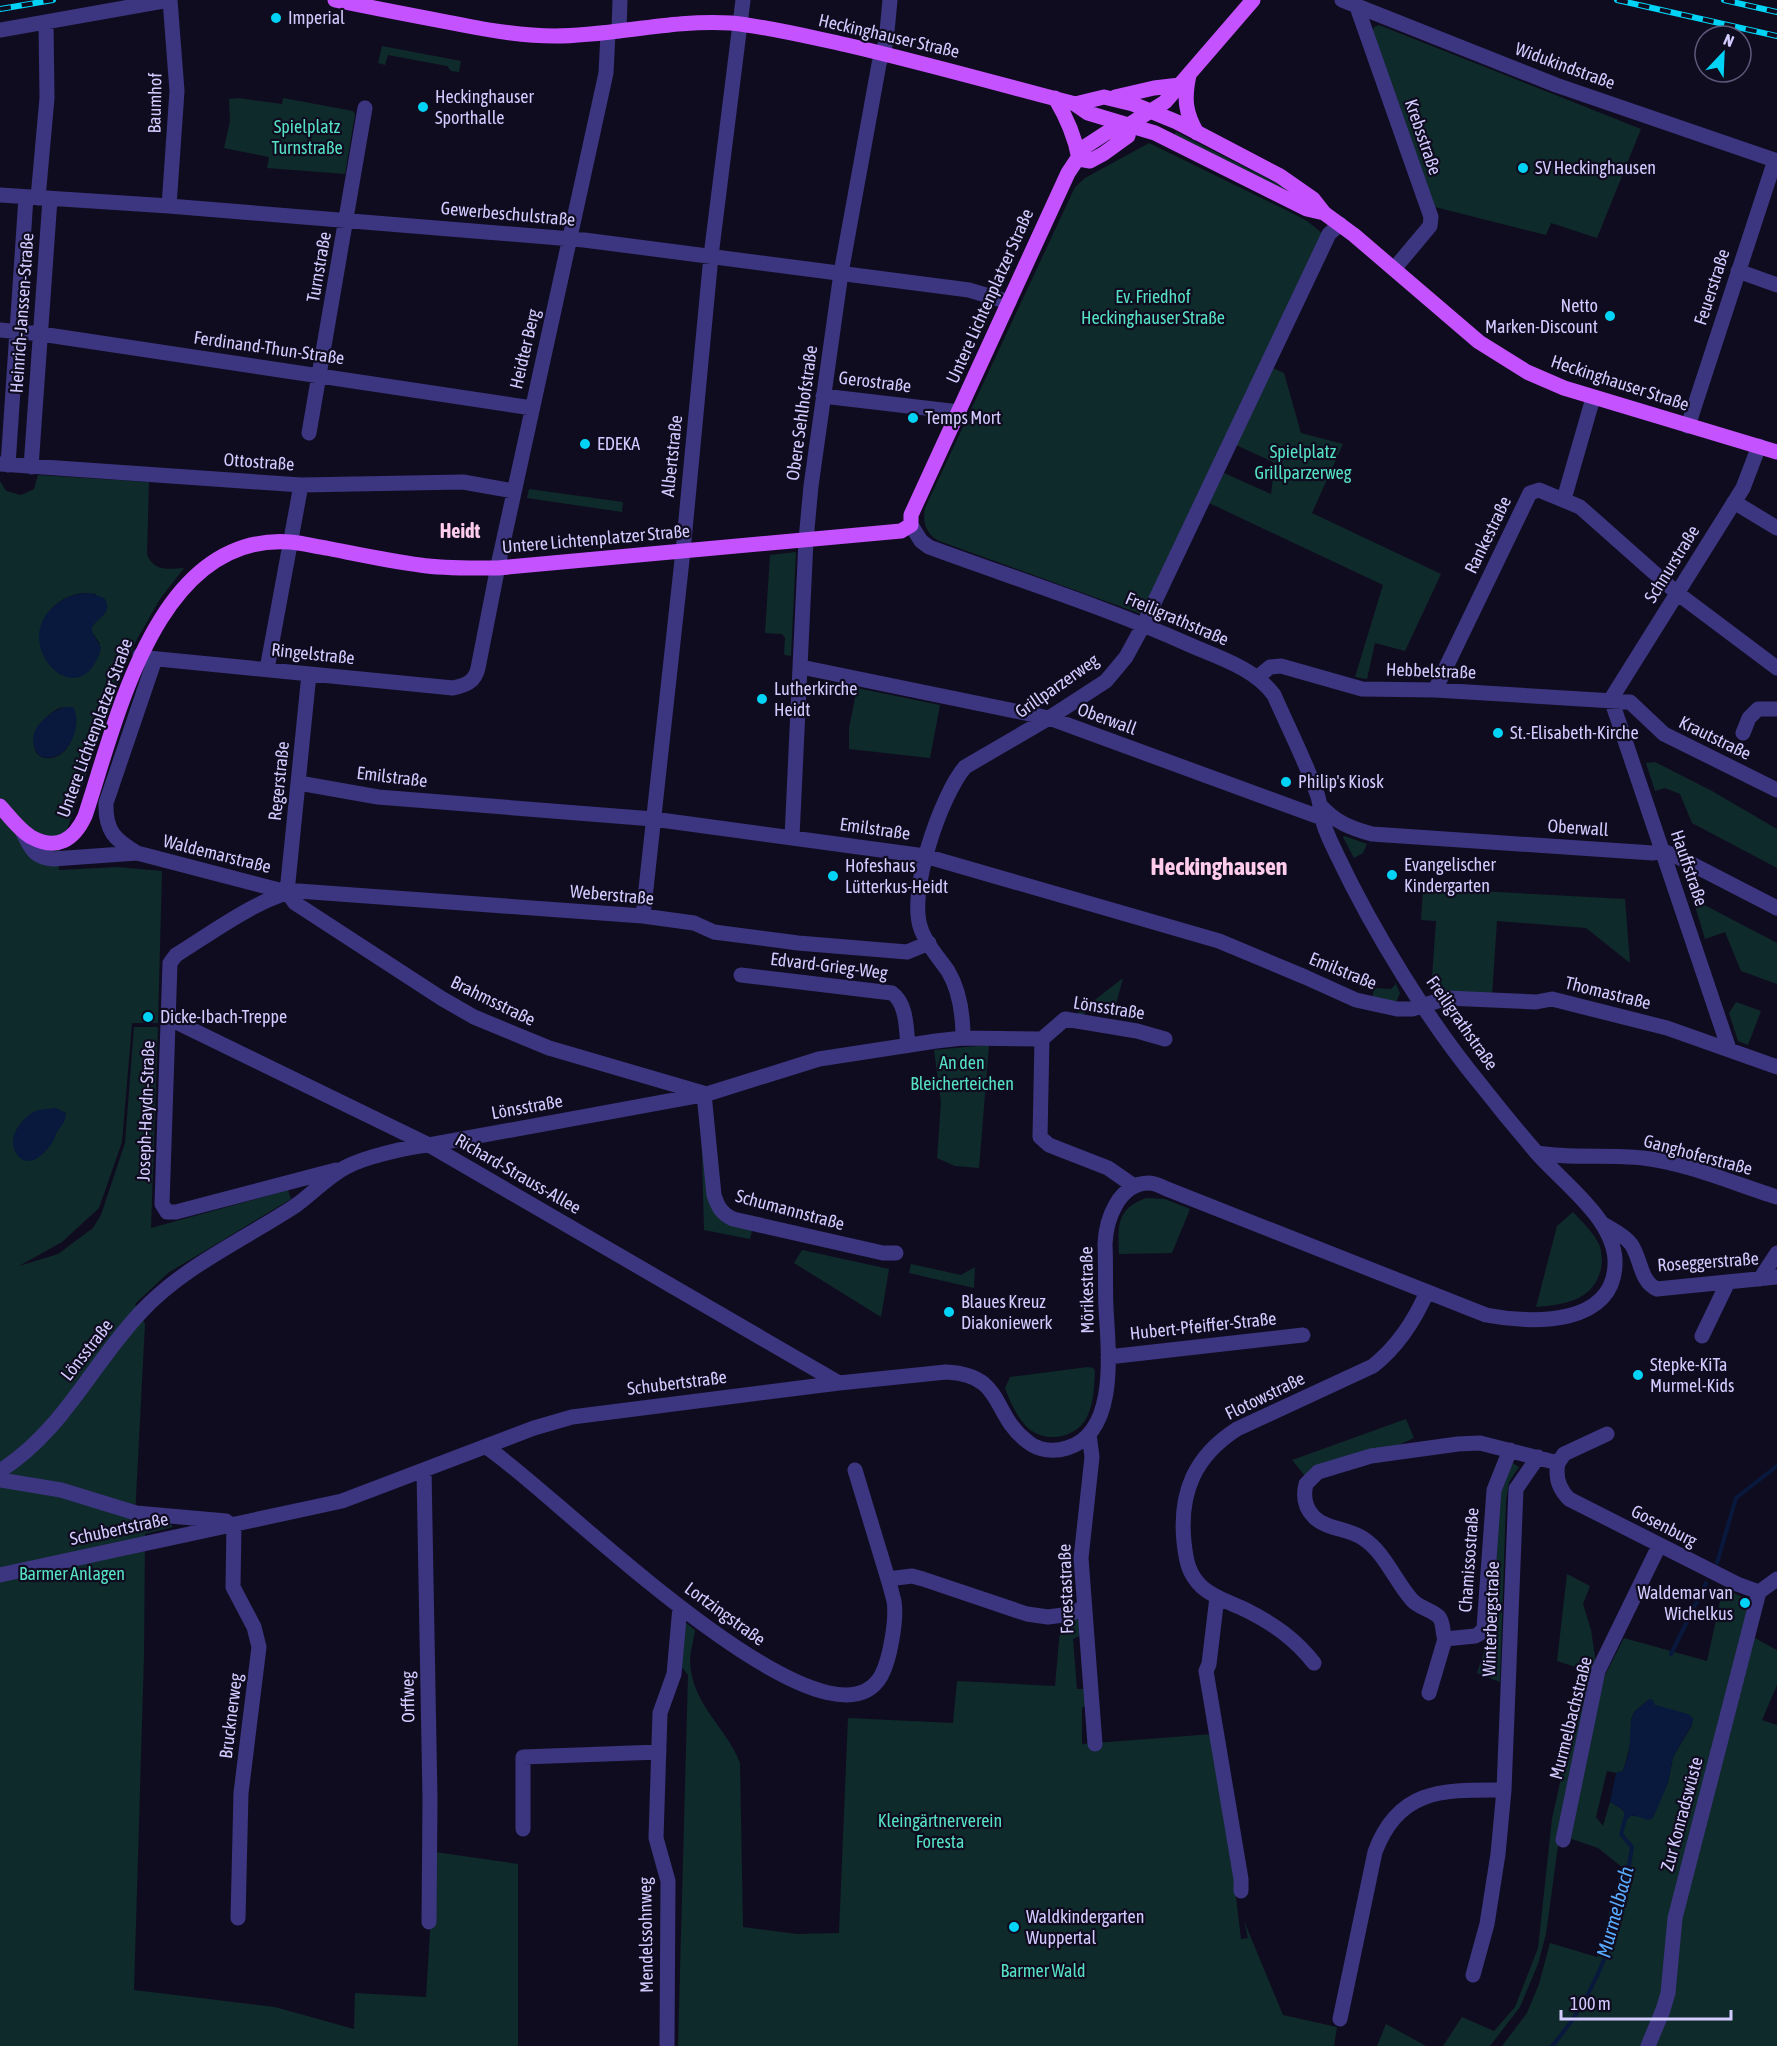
<svg xmlns="http://www.w3.org/2000/svg" width="1777" height="2046" font-family="'Asap Condensed',sans-serif">
<style>
.green{fill:#0f2a2a;fill-rule:evenodd}
.water{fill:#08193d}
.lines{fill:none;stroke-linecap:round;stroke-linejoin:round}
.stream{stroke:#08193d;stroke-width:4}
.minor{stroke:#3c3680;stroke-width:15}
.major{stroke:#c552ff;stroke-width:15}
.rail-casing{stroke:#00d3f6;stroke-width:6}
.rail{stroke:#100c20;stroke-width:4;stroke-dasharray:11;stroke-linecap:butt}
.poi-dot{fill:#00d3f6;stroke:#100c20;stroke-width:2}
.labels{text-anchor:middle;stroke-width:4.5;stroke-linejoin:round;paint-order:stroke}
.poi-label{font-size:18px;fill:#d3cbff;stroke:#100c20;text-anchor:start}
.street-label{font-size:18px;fill:#d3cbff;stroke:#100c20}
.park-label{font-size:18px;fill:#55e1c4;stroke:#100c20}
.neighbourhood-label{font-size:20px;font-weight:bold;fill:#ffcdeb;stroke:#100c20}
.water-label{font-size:20px;font-style:italic;fill:#59abff;stroke:#100c20}
.district-label{font-size:24px;font-weight:bold;fill:#ffcdeb;stroke:#100c20}
</style>
<rect width="100%" height="100%" fill="#100c20"/>
<path class="green" d="M 1379,25 L 1641,129 L 1597,238 L 1551,223 L 1546,235 L 1435,207 L 1373,31 L 1374,27 Z
M 382,46 L 461,61 L 459,72 L 451,71 L 447,66 L 388,55 L 385,65 L 378,63 Z
M 238,98 L 282,104 L 283,98 L 353,111 L 355,114 L 345,174 L 267,168 L 269,157 L 224,148 L 230,121 L 229,99 Z
M 1176,132 L 1286,188 L 1284,192 L 1174,136 Z
M 1149,143 L 1286,210 L 1307,221 L 1322,233 L 1141,614 L 939,541 C 926,534 922,522 925,508 L 1075,187 L 1085,178 Z
M 1273,368 L 1284,373 L 1301,433 L 1343,444 L 1312,513 L 1441,574 L 1405,651 L 1375,643 L 1367,679 L 1355,677 L 1383,585 L 1209,503 L 1224,473 L 1271,494 L 1275,463 L 1236,445 Z
M 38,475 L 149,482 L 147,554 C 153,572 170,569 184,568 L 160,599 L 136,641 L 114,693 L 58,856 L 59,870 L 117,867 L 162,871 L 158,1023 L 132,1023 L 122,1142 L 99,1208 L 62,1242 L 19,1266 L 58,1254 L 93,1228 L 101,1215 L 125,1143 L 134,1027 L 158,1027 L 151,1228 L 288,1190 L 291,1199 L 168,1273 L 135,1304 L 145,1324 L 135,1516 L 170,1523 L 173,1527 L 145,1534 L 144,1655 L 134,1990 L 275,2007 L 354,2029 L 355,1993 L 426,1997 L 435,1852 L 518,1864 L 518,2046 L 0,2046 L 0,481 L 6,491 L 21,495 L 34,489 ZM 82,593 L 96,594 L 95,622 L 92,627 L 92,632 L 100,644 L 61,675 C 29,646 37,601 82,593 ZM 62,707 L 76,718 C 74,727 74,737 69,745 C 55,769 19,759 41,725 C 47,716 52,711 62,707 Z
M 529,489 L 623,502 L 622,512 L 527,498 Z
M 796,552 L 791,656 L 785,655 L 784,653 L 785,638 L 782,634 L 765,633 L 770,555 Z
M 857,688 L 940,705 L 930,758 L 849,749 L 849,728 Z
M 1655,762 L 1712,791 L 1777,829 L 1777,868 L 1692,823 L 1680,794 L 1665,788 L 1655,791 L 1646,763 Z
M 1344,836 L 1367,844 L 1363,853 L 1354,858 L 1343,837 Z
M 1423,888 L 1625,899 L 1630,963 L 1586,928 L 1497,921 L 1492,996 L 1437,993 L 1431,991 L 1436,921 L 1421,920 Z
M 1693,899 L 1777,943 L 1777,984 L 1741,971 L 1725,932 L 1705,939 Z
M 1123,978 L 1114,1012 L 1086,1008 L 1084,1017 L 1074,1016 Z
M 1395,982 L 1400,993 L 1396,1003 L 1372,1000 L 1374,988 L 1391,989 L 1395,985 Z
M 1736,1002 L 1761,1011 L 1748,1045 L 1738,1041 L 1729,1013 Z
M 989,1045 L 979,1168 L 955,1166 L 937,1158 L 941,1102 L 934,1050 Z
M 701,1119 L 708,1196 L 752,1231 L 750,1239 L 704,1230 Z
M 1146,1198 L 1165,1199 L 1190,1209 L 1172,1253 L 1119,1254 C 1118,1226 1116,1209 1146,1198 Z
M 1573,1212 C 1582,1222 1593,1232 1599,1244 C 1602,1252 1603,1264 1600,1272 C 1592,1301 1562,1305 1536,1307 L 1557,1226 Z
M 802,1250 L 889,1269 L 881,1317 L 794,1263 Z
M 911,1264 L 961,1275 L 975,1267 L 974,1288 L 909,1273 Z
M 1088,1367 L 1093,1368 L 1095,1371 C 1094,1387 1094,1402 1087,1417 C 1077,1438 1046,1444 1028,1428 C 1017,1418 1010,1401 1005,1388 L 1010,1377 Z
M 1406,1419 L 1414,1438 L 1390,1449 L 1305,1476 L 1292,1460 Z
M 1511,1462 L 1519,1467 L 1509,1482 L 1506,1501 L 1500,1682 L 1477,1673 L 1485,1649 L 1497,1497 Z
M 1567,1574 L 1590,1586 L 1583,1604 L 1591,1630 L 1596,1664 L 1560,1831 L 1546,1934 L 1538,1964 L 1520,2007 L 1490,2046 L 1443,2046 L 1462,2017 L 1494,2031 L 1515,2007 L 1538,1948 L 1552,1819 L 1585,1670 L 1557,1661 Z
M 1723,1588 L 1749,1600 L 1753,1637 L 1777,1650 L 1777,1685 L 1762,1720 L 1777,1725 L 1777,2046 L 1502,2046 L 1527,2013 L 1539,1984 L 1550,1943 L 1597,1957 L 1622,1867 L 1598,1848 L 1566,1837 L 1605,1675 L 1624,1638 L 1707,1661 ZM 1645,1703 L 1693,1718 L 1692,1725 L 1673,1757 L 1668,1783 L 1648,1820 L 1639,1816 L 1629,1816 L 1618,1806 L 1610,1802 L 1603,1826 L 1596,1817 L 1607,1771 L 1616,1773 L 1623,1771 L 1631,1742 L 1631,1720 L 1634,1712 Z
M 1061,1619 L 1077,1619 L 1081,1623 L 1083,1634 L 1073,1639 L 1077,1689 L 1088,1689 L 1089,1704 L 1082,1708 L 1082,1744 L 1213,1734 L 1228,1831 L 1241,1939 L 1248,1938 L 1244,1921 L 1283,2015 L 1337,2027 L 1334,2046 L 678,2046 L 688,1675 L 680,1665 L 682,1620 L 695,1630 C 694,1640 690,1651 690,1662 C 692,1705 727,1728 740,1763 L 743,1927 L 797,1934 L 839,1933 L 848,1718 L 953,1723 L 957,1681 L 1055,1686 Z
M 1386,2024 L 1426,2046 L 1377,2046 Z"/>
<path class="water" d="M 90,593 L 104,598 C 114,613 99,616 92,627 L 92,632 L 101,648 C 82,718 10,648 52,608 C 63,598 75,593 90,593 Z
M 66,707 L 73,707 C 84,725 67,766 40,756 C 21,736 45,712 66,707 Z
M 56,1108 L 66,1113 C 65,1127 59,1125 55,1137 C 49,1152 26,1174 15,1151 C 7,1136 24,1115 38,1110 C 44,1109 50,1109 56,1108 Z
M 1649,1699 L 1653,1700 L 1655,1705 L 1688,1714 L 1693,1718 L 1692,1724 L 1673,1757 L 1668,1783 L 1653,1818 L 1648,1820 L 1632,1815 L 1626,1820 L 1623,1810 L 1610,1802 L 1616,1773 L 1623,1771 L 1629,1752 L 1631,1721 L 1634,1712 Z"/>
<g class="lines">
<path class="stream" d="M 1717,1563 L 1736,1498 L 1777,1466
M 1671,1654 L 1706,1583
M 1552,2046 C 1602,1989 1621,1920 1632,1847 L 1621,1834 L 1626,1816"/>
<path class="minor" d="M 1342,0 L 1556,85 L 1777,161
M 1357,7 L 1431,217 L 1430,226 L 1394,269
M 0,30 L 169,0
M 619,31 L 620,0
M 0,195 L 169,206 L 584,240 L 969,290 L 1009,302
M 38,198 L 47,98 L 46,23
M 169,206 L 177,91 L 170,0
M 1738,271 L 1777,285
M 0,330 L 41,334 L 532,408
M 823,396 L 959,412
M 1688,426 L 1775,160
M 309,433 L 365,108
M 0,464 L 301,485 L 463,482 L 514,491
M 8,465 L 26,197
M 31,467 L 50,199
M 1564,499 L 1593,398
M 1734,502 L 1777,528
M 140,655 L 148,658 L 453,688 C 466,685 475,682 478,668 L 499,561 L 606,73 L 608,33
M 155,659 L 106,803 C 105,831 115,840 137,853 L 287,892
M 801,667 L 1049,718 L 1322,818
M 267,669 L 301,485
M 1258,677 L 1270,667 L 1281,666 L 1362,689 L 1435,690 L 1630,702 L 1664,734 L 1777,790
M 1435,690 L 1530,493 L 1539,490 L 1580,507 L 1677,593 L 1777,668
M 1611,699 L 1729,1049
M 1611,699 L 1743,488 L 1759,446
M 1743,733 L 1749,718 L 1758,709 L 1777,709
M 299,783 L 378,797 L 653,819 L 925,856 L 1219,941 L 1305,977 L 1356,1000 L 1397,1009 L 1412,1009 L 1447,998 L 1536,1002 L 1552,999 L 1667,1028 L 1777,1067
M 1320,805 C 1335,822 1350,828 1372,834 L 1653,853 L 1663,851 L 1678,857 L 1777,908
M 21,829 C 31,847 32,857 53,859 L 137,853
M 792,837 L 806,540 L 811,486 L 841,273 L 879,64 L 886,42 L 890,0
M 287,892 L 295,903 L 441,998 L 474,1017 L 549,1048 L 703,1093
M 287,892 L 309,674
M 643,916 L 683,551 L 711,256 L 743,0
M 741,975 L 892,993 C 907,1004 906,1028 908,1045
M 168,1018 L 429,1145 L 839,1383
M 963,1038 C 963,1016 960,991 948,971 C 939,958 926,944 921,929 C 907,893 941,795 965,767 L 1049,718 L 1106,681 L 1126,657 L 1144,624 L 1329,234 L 1340,224
M 1042,1039 L 1040,1137 L 1049,1145 L 1108,1168 L 1134,1186
M 704,1094 L 714,1195 C 718,1207 721,1213 733,1219 L 883,1253 L 896,1253
M 1537,1153 C 1572,1159 1608,1154 1643,1158 C 1687,1163 1735,1184 1777,1197
M 336,1170 L 176,1212 L 167,1212 L 162,1204 L 170,963 L 176,955 C 207,936 264,894 298,891 L 643,916 L 694,923 L 714,932 L 798,943 L 907,952 L 929,943
M 1603,1224 C 1613,1230 1624,1235 1631,1244 C 1641,1258 1640,1282 1657,1289 L 1777,1277
M 1760,1279 L 1777,1253
M 1702,1336 L 1728,1282
M 1108,1357 L 1303,1335
M 1089,1434 L 1092,1457 L 1081,1558 L 1095,1744
M 486,1447 C 540,1479 826,1771 881,1676 C 890,1660 897,1619 894,1601 C 892,1593 890,1586 888,1579 L 912,1576 L 923,1579 L 1027,1614 L 1048,1617 L 1071,1614 L 1084,1607
M 1510,1450 L 1494,1490 L 1484,1628 L 1479,1634 L 1475,1636 L 1445,1639 C 1442,1633 1444,1623 1439,1617 C 1432,1610 1419,1608 1412,1600 C 1395,1581 1385,1553 1364,1539 C 1349,1528 1327,1530 1314,1517 C 1305,1508 1303,1496 1306,1484 L 1318,1472 L 1371,1456 L 1458,1444 L 1480,1443 L 1558,1463 L 1564,1454 L 1607,1434
M 1558,1463 C 1555,1477 1559,1489 1569,1499 L 1737,1584 L 1759,1592
M 424,1470 L 430,1799 L 429,1922
M 855,1470 L 888,1579
M 0,1471 C 64,1430 91,1365 141,1312 C 184,1266 243,1240 295,1206 C 312,1194 327,1177 346,1167 C 365,1157 407,1147 429,1145 L 707,1094 L 819,1059 L 936,1041 L 963,1038 L 1042,1039 L 1065,1019 L 1137,1031 L 1165,1039
M 0,1480 L 61,1490 L 136,1513 L 226,1521
M 234,1524 L 233,1587 L 254,1627 L 259,1647 L 241,1793 L 238,1918
M 0,1575 L 342,1501 L 534,1428 L 572,1417 L 839,1383 L 946,1372 C 1006,1375 990,1414 1028,1442 C 1039,1451 1054,1452 1067,1448 C 1119,1433 1108,1348 1106,1308 C 1105,1287 1106,1265 1105,1244 C 1106,1219 1119,1183 1149,1183 C 1155,1183 1161,1186 1167,1189 L 1486,1315 C 1531,1324 1618,1327 1615,1259 C 1612,1217 1562,1182 1536,1152 C 1517,1130 1499,1108 1481,1085 C 1428,1021 1373,931 1337,855 C 1332,844 1324,830 1322,817 C 1320,808 1320,800 1316,791 C 1304,758 1288,727 1274,695 C 1254,668 1220,658 1190,645 C 1105,607 1016,579 929,547 L 921,541 L 911,525
M 1759,1592 L 1777,1579
M 1217,1597 L 1209,1664 L 1206,1671 L 1241,1879 L 1241,1891
M 1314,1663 C 1295,1639 1274,1624 1246,1610 C 1232,1603 1214,1598 1202,1587 C 1188,1574 1186,1560 1184,1542 C 1179,1492 1195,1456 1237,1429 L 1373,1366 C 1398,1346 1414,1322 1427,1292
M 1429,1693 L 1445,1639
M 523,1829 L 523,1757 L 659,1752
M 1563,1840 L 1598,1671 L 1659,1546
M 1473,1975 L 1487,1924 L 1498,1854 L 1504,1790 L 1516,1489 L 1538,1457
M 1340,2019 L 1375,1852 C 1399,1787 1445,1790 1504,1790
M 667,2046 L 668,1881 L 656,1838 L 660,1713 L 674,1674 L 680,1607
M 1648,2046 L 1663,2010 L 1668,1993 L 1675,1918 L 1759,1592"/>
<path class="major" d="M 335,0 C 373,8 410,15 447,22 C 482,29 519,36 555,36 C 613,36 672,19 731,23 C 770,27 809,37 847,45 C 924,63 999,84 1075,104 L 1088,113 L 1155,133 L 1307,209 L 1324,213
M 1189,75 C 1184,99 1185,112 1197,133
M 1115,97 L 1154,88 L 1180,85
M 1055,98 C 1067,118 1075,136 1079,159
M 1075,104 L 1104,97 L 1133,104 L 1177,122 L 1280,176 L 1313,199 L 1324,213 L 1354,235 L 1479,342 L 1527,372 L 1564,388 L 1777,452
M 1079,159 L 1090,161 L 1103,154 L 1128,136 L 1130,124
M 0,806 C 9,816 19,830 31,837 C 57,851 74,840 85,816 C 117,720 156,532 290,542 C 302,543 314,546 326,548 C 357,554 389,561 420,565 C 446,569 472,568 498,568 L 901,531 L 911,525 L 911,515 L 1068,173 L 1086,146 L 1106,133 L 1130,124 L 1165,102 L 1253,0"/>
<defs>
<path id="rail" d="M 1617,0 L 1777,36
M 1724,0 L 1777,12
M 0,9 L 53,0"/>
</defs>
<use href="#rail" class="rail-casing"/>
<use href="#rail" class="rail"/>
</g>
<g class="poi-dot">
<circle cx="276" cy="18" r="6"/>
<circle cx="423" cy="107" r="6"/>
<circle cx="1523" cy="168" r="6"/>
<circle cx="1610" cy="316" r="6"/>
<circle cx="913" cy="418" r="6"/>
<circle cx="585" cy="444" r="6"/>
<circle cx="762" cy="699" r="6"/>
<circle cx="1498" cy="733" r="6"/>
<circle cx="1286" cy="782" r="6"/>
<circle cx="1392" cy="875" r="6"/>
<circle cx="833" cy="876" r="6"/>
<circle cx="148" cy="1017" r="6"/>
<circle cx="949" cy="1312" r="6"/>
<circle cx="1638" cy="1375" r="6"/>
<circle cx="1745" cy="1603" r="6"/>
<circle cx="1014" cy="1927" r="6"/>
</g>
<g class="labels">
<g class="poi-label">
<text x="288" y="24">Imperial</text>
<text x="435" y="103">Heckinghauser<tspan x="435" dy="21">Sporthalle</tspan></text>
<text x="1535" y="174">SV Heckinghausen</text>
<text x="1598" y="312" text-anchor="end">Netto<tspan x="1598" dy="21">Marken-Discount</tspan></text>
<text x="925" y="424">Temps Mort</text>
<text x="597" y="450">EDEKA</text>
<text x="774" y="695">Lutherkirche<tspan x="774" dy="21">Heidt</tspan></text>
<text x="1510" y="739">St.-Elisabeth-Kirche</text>
<text x="1298" y="788">Philip's Kiosk</text>
<text x="1404" y="871">Evangelischer<tspan x="1404" dy="21">Kindergarten</tspan></text>
<text x="845" y="872">Hofeshaus<tspan x="845" dy="21">Lütterkus-Heidt</tspan></text>
<text x="160" y="1023">Dicke-Ibach-Treppe</text>
<text x="961" y="1308">Blaues Kreuz<tspan x="961" dy="21">Diakoniewerk</tspan></text>
<text x="1650" y="1371">Stepke-KiTa<tspan x="1650" dy="21">Murmel-Kids</tspan></text>
<text x="1733" y="1599" text-anchor="end">Waldemar van<tspan x="1733" dy="21">Wichelkus</tspan></text>
<text x="1026" y="1923">Waldkindergarten<tspan x="1026" dy="21">Wuppertal</tspan></text>
</g>
<g class="street-label">
<text transform="translate(889 36) rotate(13)" y="6">Heckinghauser Straße</text>
<text transform="translate(1565 66) rotate(20)" y="6">Widukindstraße</text>
<text transform="translate(155 103) rotate(-89)" y="6">Baumhof</text>
<text transform="translate(1423 137) rotate(71)" y="6">Krebsstraße</text>
<text transform="translate(508 214) rotate(5)" y="6">Gewerbeschulstraße</text>
<text transform="translate(319 267) rotate(-80)" y="6">Turnstraße</text>
<text transform="translate(1712 287) rotate(-72)" y="6">Feuerstraße</text>
<text transform="translate(990 296) rotate(-66)" y="6">Untere Lichtenplatzer Straße</text>
<text transform="translate(22 313) rotate(-86)" y="6">Heinrich-Janssen-Straße</text>
<text transform="translate(269 348) rotate(8)" y="6">Ferdinand-Thun-Straße</text>
<text transform="translate(525 349) rotate(-77)" y="6">Heidter Berg</text>
<text transform="translate(875 382) rotate(7)" y="6">Gerostraße</text>
<text transform="translate(1620 383) rotate(18)" y="6">Heckinghauser Straße</text>
<text transform="translate(802 413) rotate(-82)" y="6">Obere Sehlhofstraße</text>
<text transform="translate(672 456) rotate(-84)" y="6">Albertstraße</text>
<text transform="translate(259 462) rotate(4)" y="6">Ottostraße</text>
<text transform="translate(1488 535) rotate(-64)" y="6">Rankestraße</text>
<text transform="translate(596 539) rotate(-5)" y="6">Untere Lichtenplatzer Straße</text>
<text transform="translate(1672 564) rotate(-58)" y="6">Schnurstraße</text>
<text transform="translate(1177 619) rotate(23)" y="6">Freiligrathstraße</text>
<text transform="translate(313 654) rotate(6)" y="6">Ringelstraße</text>
<text transform="translate(1431 671) rotate(2)" y="6">Hebbelstraße</text>
<text transform="translate(1057 686) rotate(-35)" y="6">Grillparzerweg</text>
<text transform="translate(1107 719) rotate(20)" y="6">Oberwall</text>
<text transform="translate(95 728) rotate(-70)" y="6">Untere Lichtenplatzer Straße</text>
<text transform="translate(1715 738) rotate(26)" y="6">Krautstraße</text>
<text transform="translate(392 777) rotate(7)" y="6">Emilstraße</text>
<text transform="translate(279 781) rotate(-84)" y="6">Regerstraße</text>
<text transform="translate(1578 828) rotate(4)" y="6">Oberwall</text>
<text transform="translate(875 829) rotate(8)" y="6">Emilstraße</text>
<text transform="translate(217 854) rotate(14)" y="6">Waldemarstraße</text>
<text transform="translate(1689 868) rotate(71)" y="6">Hauffstraße</text>
<text transform="translate(612 895) rotate(5)" y="6">Weberstraße</text>
<text transform="translate(829 966) rotate(7)" y="6">Edvard-Grieg-Weg</text>
<text transform="translate(1343 971) rotate(22)" y="6">Emilstraße</text>
<text transform="translate(1608 993) rotate(14)" y="6">Thomastraße</text>
<text transform="translate(493 1001) rotate(26)" y="6">Brahmsstraße</text>
<text transform="translate(1109 1008) rotate(9)" y="6">Lönsstraße</text>
<text transform="translate(1462 1023) rotate(55)" y="6">Freiligrathstraße</text>
<text transform="translate(527 1107) rotate(-10)" y="6">Lönsstraße</text>
<text transform="translate(146 1111) rotate(-88)" y="6">Joseph-Haydn-Straße</text>
<text transform="translate(1698 1155) rotate(15)" y="6">Ganghoferstraße</text>
<text transform="translate(518 1174) rotate(30)" y="6">Richard-Strauss-Allee</text>
<text transform="translate(790 1210) rotate(15)" y="6">Schumannstraße</text>
<text transform="translate(1708 1262) rotate(-4)" y="6">Roseggerstraße</text>
<text transform="translate(1087 1290) rotate(-91)" y="6">Mörikestraße</text>
<text transform="translate(1203 1326) rotate(-6)" y="6">Hubert-Pfeiffer-Straße</text>
<text transform="translate(87 1350) rotate(-52)" y="6">Lönsstraße</text>
<text transform="translate(677 1383) rotate(-7)" y="6">Schubertstraße</text>
<text transform="translate(1265 1396) rotate(-26)" y="6">Flotowstraße</text>
<text transform="translate(1664 1526) rotate(27)" y="6">Gosenburg</text>
<text transform="translate(119 1529) rotate(-12)" y="6">Schubertstraße</text>
<text transform="translate(1469 1560) rotate(-86)" y="6">Chamissostraße</text>
<text transform="translate(1066 1589) rotate(-92)" y="6">Forestastraße</text>
<text transform="translate(725 1614) rotate(36)" y="6">Lortzingstraße</text>
<text transform="translate(1491 1619) rotate(-88)" y="6">Winterbergstraße</text>
<text transform="translate(408 1697) rotate(-91)" y="6">Orffweg</text>
<text transform="translate(231 1716) rotate(-83)" y="6">Brucknerweg</text>
<text transform="translate(1571 1718) rotate(-76)" y="6">Murmelbachstraße</text>
<text transform="translate(1682 1814) rotate(-75)" y="6">Zur Konradswüste</text>
<text transform="translate(646 1935) rotate(-91)" y="6">Mendelssohnweg</text>
</g>
<g class="park-label">
<text x="307" y="133">Spielplatz<tspan x="307" dy="21">Turnstraße</tspan></text>
<text x="1153" y="303">Ev. Friedhof<tspan x="1153" dy="21">Heckinghauser Straße</tspan></text>
<text x="1303" y="458">Spielplatz<tspan x="1303" dy="21">Grillparzerweg</tspan></text>
<text x="962" y="1069">An den<tspan x="962" dy="21">Bleicherteichen</tspan></text>
<text x="72" y="1580">Barmer Anlagen</text>
<text x="940" y="1827">Kleingärtnerverein<tspan x="940" dy="21">Foresta</tspan></text>
<text x="1043" y="1977">Barmer Wald</text>
</g>
<g class="neighbourhood-label">
<text x="460" y="538">Heidt</text>
</g>
<g class="water-label">
<text transform="translate(1615 1912) rotate(-75)" y="7">Murmelbach</text>
</g>
<g class="district-label">
<text x="1219" y="875">Heckinghausen</text>
</g>
</g>
<g transform="translate(1723 54) rotate(23)"><circle r="28" fill="#100c20" stroke="#5e5879" stroke-width="1.5"/>
<path d="M0-4.5L10 22L0 15L-10 22Z" fill="#00d3f6"/>
<text y="-9" font-size="16" font-weight="bold" text-anchor="middle" fill="#d3cbff">N</text>
</g>
<path d="M1561 2010v9h170v-9" fill="none" stroke="#d3cbff" stroke-width="3"/>
<text x="1570" y="2010" font-size="18" fill="#d3cbff" stroke="#100c20" stroke-width="4.5" paint-order="stroke">100 m</text>
</svg>
